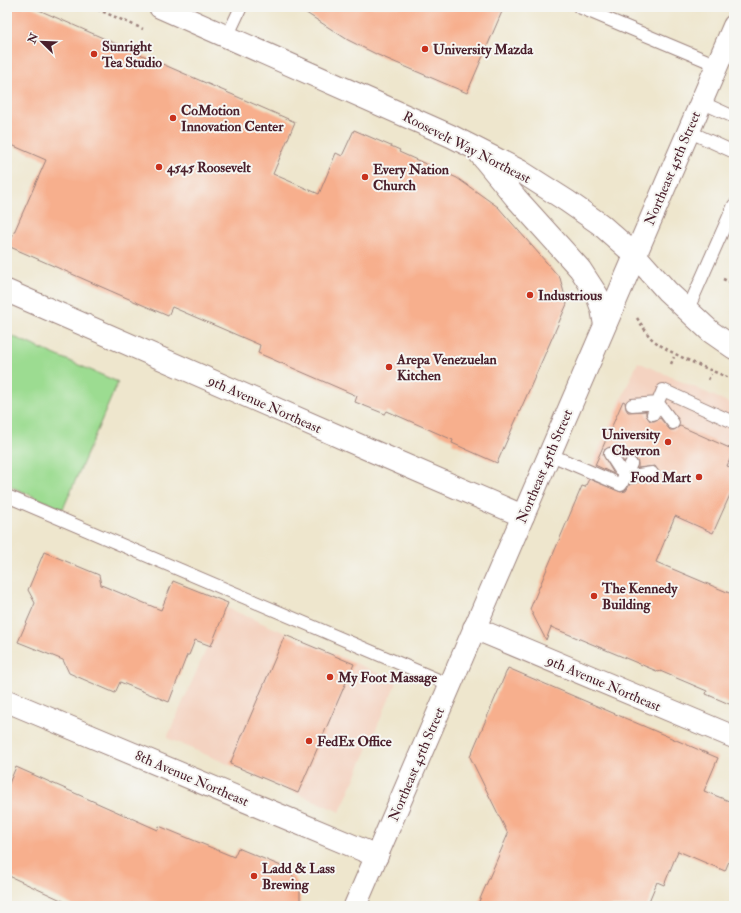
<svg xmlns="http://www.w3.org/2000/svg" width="741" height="913" font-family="'IM FELL Double Pica',serif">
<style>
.built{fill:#f4d3c1}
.green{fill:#9cdc91;stroke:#737e5e}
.building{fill:#f7af8d}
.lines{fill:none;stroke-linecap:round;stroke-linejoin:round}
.service-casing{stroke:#9c827c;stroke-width:14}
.minor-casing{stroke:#9c827c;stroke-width:24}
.secondary-casing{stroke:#9c827c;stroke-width:24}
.path{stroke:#9c827c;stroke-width:2.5;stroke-dasharray:3 3;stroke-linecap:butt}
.service{stroke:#fff;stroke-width:12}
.minor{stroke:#fff;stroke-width:22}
.secondary{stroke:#fff;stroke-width:22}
.poi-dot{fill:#c8321e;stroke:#f6f6f2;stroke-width:1.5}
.labels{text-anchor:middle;stroke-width:4;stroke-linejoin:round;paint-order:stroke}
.poi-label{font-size:14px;font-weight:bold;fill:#4a1f2b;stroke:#f6f6f2;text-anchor:start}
.street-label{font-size:14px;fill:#4a1f2b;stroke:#f6f6f2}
</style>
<rect width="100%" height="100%" fill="#f6f6f2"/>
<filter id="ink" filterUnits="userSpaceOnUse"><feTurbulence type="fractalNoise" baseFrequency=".025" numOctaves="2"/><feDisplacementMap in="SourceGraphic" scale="8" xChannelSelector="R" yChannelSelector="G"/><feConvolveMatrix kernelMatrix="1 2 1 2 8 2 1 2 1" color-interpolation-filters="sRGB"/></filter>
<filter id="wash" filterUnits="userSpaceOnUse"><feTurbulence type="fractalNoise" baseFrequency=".012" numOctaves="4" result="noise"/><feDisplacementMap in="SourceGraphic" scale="16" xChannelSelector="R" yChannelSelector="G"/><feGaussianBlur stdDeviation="0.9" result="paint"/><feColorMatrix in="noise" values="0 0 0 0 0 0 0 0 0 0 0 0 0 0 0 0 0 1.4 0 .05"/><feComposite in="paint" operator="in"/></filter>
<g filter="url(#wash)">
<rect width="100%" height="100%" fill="#eee6cd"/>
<path class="built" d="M 638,362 L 734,405 L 734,492 L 714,537 L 585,480 Z
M 225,607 L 397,681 L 340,812 L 167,738 Z"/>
<path class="green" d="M 7,334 L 118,382 L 63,509 L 7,485 Z"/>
<g id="blocks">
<path class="building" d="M 7,7 L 32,7 L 295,122 L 273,174 L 319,194 L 336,153 L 342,156 L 354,130 L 400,150 L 399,152 L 457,178 L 498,207 L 560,278 L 567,304 L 497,463 L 452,443 L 453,440 L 387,411 L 385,414 L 355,402 L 357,396 L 258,353 L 260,345 L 172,307 L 168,316 L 8,246 L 46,160 L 7,143 Z
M 297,7 L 504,7 L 467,93 L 378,55 L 348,40 Z
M 623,401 L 625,402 L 626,409 L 628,412 L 646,411 L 646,415 L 650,421 L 654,421 L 660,418 L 670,430 L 674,430 L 680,426 L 734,450 L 727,466 L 734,469 L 734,486 L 713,533 L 675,516 L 656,562 L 734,595 L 734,706 L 706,694 L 707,691 L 660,671 L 659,672 L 551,627 L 546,640 L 530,609 L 582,486 L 585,487 L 589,479 L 621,492 L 626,491 L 630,484 L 653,480 L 659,476 L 659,472 L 655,466 L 638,468 L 638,463 L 635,457 L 631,457 L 627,458 L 624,462 L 616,450 L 610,447 L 604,450 L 603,455 L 614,474 L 595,465 Z
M 44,552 L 99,575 L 101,585 L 161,610 L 173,581 L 228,603 L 211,646 L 195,640 L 189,655 L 187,655 L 169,702 L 120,682 L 115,693 L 69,673 L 63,660 L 18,642 L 35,603 L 28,590 Z
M 285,635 L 354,664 L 298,793 L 230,764 Z
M 508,668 L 718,758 L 704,791 L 734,803 L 734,849 L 725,871 L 678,851 L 664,885 L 657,882 L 647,906 L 477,906 L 508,834 L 470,757 Z
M 16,767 L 158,830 L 159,826 L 234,857 L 238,848 L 281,866 L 290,872 L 296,880 L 300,890 L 300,906 L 74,906 L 7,875 L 7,788 Z"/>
</g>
</g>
<g filter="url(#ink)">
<use href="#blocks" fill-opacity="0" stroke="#9c827c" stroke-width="1"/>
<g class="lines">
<defs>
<path id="service" d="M 579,7 L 717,65
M 227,37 L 241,7
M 701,102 L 734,117
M 688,131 L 734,152
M 688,309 L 734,205
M 658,403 L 673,423
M 632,405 L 658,403
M 653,414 L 663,390 L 733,422 L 734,419
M 549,454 L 621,485 L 631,464
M 610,454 L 625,477
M 625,477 L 652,473
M 7,496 L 450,685"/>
<path id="minor" d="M 7,291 L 370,450 L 523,516
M 474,628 L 734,737
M 7,701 L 377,856"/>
<path id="secondary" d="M 160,7 L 451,136 L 520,171 L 567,201 L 600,224 L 635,255 L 667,291 L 711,332 L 734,348
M 480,154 L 516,198 L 580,269 L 597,295 L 602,309 L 605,325
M 355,906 L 734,26"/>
</defs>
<use href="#service" class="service-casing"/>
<use href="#minor" class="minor-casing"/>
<use href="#secondary" class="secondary-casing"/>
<path class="path" d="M 92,7 L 143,29
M 723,279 L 734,284
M 730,314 L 732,308
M 637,318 C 641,324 645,330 649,336 C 665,353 711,370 734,380
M 671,364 L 674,357
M 708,380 L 711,374
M 7,756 L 11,746"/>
<use href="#service" class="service"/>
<use href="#minor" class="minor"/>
<use href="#secondary" class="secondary"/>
</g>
</g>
<g class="poi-dot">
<circle cx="425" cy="49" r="4"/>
<circle cx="94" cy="54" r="4"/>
<circle cx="173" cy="118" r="4"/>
<circle cx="159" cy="167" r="4"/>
<circle cx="365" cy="177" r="4"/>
<circle cx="530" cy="295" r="4"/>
<circle cx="389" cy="367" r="4"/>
<circle cx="668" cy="442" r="4"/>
<circle cx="699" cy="477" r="4"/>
<circle cx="594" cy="596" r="4"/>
<circle cx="330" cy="677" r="4"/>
<circle cx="309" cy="741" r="4"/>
<circle cx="254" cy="876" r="4"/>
</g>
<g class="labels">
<g class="poi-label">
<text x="102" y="51">Sunright<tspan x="102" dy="16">Tea Studio</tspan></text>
<text x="433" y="54">University Mazda</text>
<text x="181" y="115">CoMotion<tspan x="181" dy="16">Innovation Center</tspan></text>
<text x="167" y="172">4545 Roosevelt</text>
<text x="373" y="174">Every Nation<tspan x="373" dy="16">Church</tspan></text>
<text x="538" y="300">Industrious</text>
<text x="397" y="364">Arepa Venezuelan<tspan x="397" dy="16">Kitchen</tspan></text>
<text x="660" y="439" text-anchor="end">University<tspan x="660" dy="16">Chevron</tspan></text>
<text x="691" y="482" text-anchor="end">Food Mart</text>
<text x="602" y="593">The Kennedy<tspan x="602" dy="16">Building</tspan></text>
<text x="338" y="682">My Foot Massage</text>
<text x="317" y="746">FedEx Office</text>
<text x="262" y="873">Ladd &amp; Lass<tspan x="262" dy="16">Brewing</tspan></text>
</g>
<g class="street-label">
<text transform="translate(467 147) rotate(27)" y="5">Roosevelt Way Northeast</text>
<text transform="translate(672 168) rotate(-67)" y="5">Northeast 45th Street</text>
<text transform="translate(265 404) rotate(24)" y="5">9th Avenue Northeast</text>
<text transform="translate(544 466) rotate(-67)" y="5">Northeast 45th Street</text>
<text transform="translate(604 683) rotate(23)" y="5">9th Avenue Northeast</text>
<text transform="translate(416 764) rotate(-67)" y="5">Northeast 45th Street</text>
<text transform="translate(192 778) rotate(23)" y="5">8th Avenue Northeast</text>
</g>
</g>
<rect width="741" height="913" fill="none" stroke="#f6f6f2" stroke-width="24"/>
<g transform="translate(42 42) rotate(293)" stroke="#f6f6f2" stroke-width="3" paint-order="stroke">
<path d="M0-3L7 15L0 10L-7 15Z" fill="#4a1f2b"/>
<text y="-6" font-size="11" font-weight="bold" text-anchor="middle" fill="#4a1f2b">N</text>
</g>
</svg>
